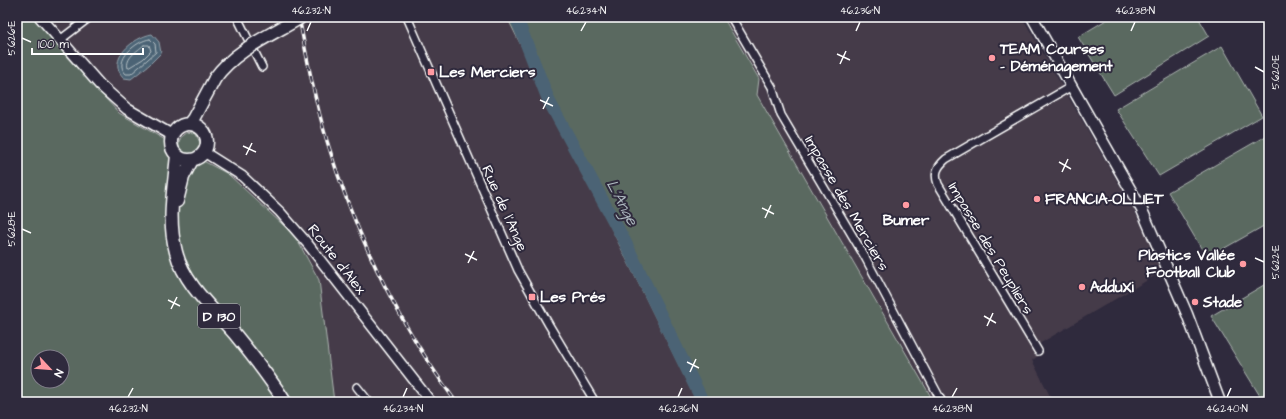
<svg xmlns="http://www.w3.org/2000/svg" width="1286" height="419" font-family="'Architects Daughter',sans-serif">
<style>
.built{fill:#453b49}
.green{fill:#5a6960;stroke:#acb4b0;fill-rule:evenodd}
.water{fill:#4b6474;stroke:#93a2ac}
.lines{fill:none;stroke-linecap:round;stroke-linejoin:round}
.shore{stroke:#b7c1c7;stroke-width:1}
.river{stroke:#4b6474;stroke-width:13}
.minor-casing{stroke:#fff;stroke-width:10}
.tertiary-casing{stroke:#fff;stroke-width:12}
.secondary-casing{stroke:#fff;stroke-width:13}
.primary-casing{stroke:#fff;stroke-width:15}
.minor{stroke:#2f2a3d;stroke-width:7}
.tertiary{stroke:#2f2a3d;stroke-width:9}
.secondary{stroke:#2f2a3d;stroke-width:10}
.primary{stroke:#2f2a3d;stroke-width:12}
.rail-casing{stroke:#fff;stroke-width:3.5}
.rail{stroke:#2f2a3d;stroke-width:2;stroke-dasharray:6;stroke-linecap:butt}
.primary-bridge-casing{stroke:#fff;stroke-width:15;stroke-linecap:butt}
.primary-bridge{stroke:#2f2a3d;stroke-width:12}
.ticks{fill:none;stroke:#fff;stroke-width:1.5}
.poi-dot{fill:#ff9aa2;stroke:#2f2a3d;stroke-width:1.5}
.labels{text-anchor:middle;stroke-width:4;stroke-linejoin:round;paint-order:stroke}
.shield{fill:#2f2a3d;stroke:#c1bfc5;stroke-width:1}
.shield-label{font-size:14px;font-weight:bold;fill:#fff}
.poi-label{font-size:15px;font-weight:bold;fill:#fff;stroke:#2f2a3d;text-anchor:start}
.street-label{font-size:15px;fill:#fff;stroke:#2f2a3d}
.water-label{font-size:16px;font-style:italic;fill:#aeb9c0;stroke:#2f2a3d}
.neatline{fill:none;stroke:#fff;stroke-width:1.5}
.ticks-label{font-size:10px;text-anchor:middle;fill:#fff}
</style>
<rect width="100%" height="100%" fill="#2f2a3d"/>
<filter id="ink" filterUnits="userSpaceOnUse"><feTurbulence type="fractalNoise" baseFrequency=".025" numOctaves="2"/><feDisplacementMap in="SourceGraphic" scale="8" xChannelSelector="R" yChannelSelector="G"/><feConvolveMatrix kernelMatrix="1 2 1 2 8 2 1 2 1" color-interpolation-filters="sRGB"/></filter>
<g filter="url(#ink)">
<path class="built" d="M 34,17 L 507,17 L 697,402 L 334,402 L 162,139 L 119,113 L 65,55 Z
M 723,17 L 1022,17 L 1134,210 L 1163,271 L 1039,344 L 1044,353 L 1032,360 L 1053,402 L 934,402 L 757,95 L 759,79 Z"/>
<path class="green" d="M 17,17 L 34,17 L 65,55 L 119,113 L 179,148 C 178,137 185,129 196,134 L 201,145 L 198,151 L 192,155 L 228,174 L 295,236 L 319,280 L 334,402 L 17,402 ZM 38,357 L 62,357 L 62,381 L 38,381 Z
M 507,17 L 723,17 L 759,79 L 757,95 L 934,402 L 697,402 Z
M 1111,17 L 1198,17 L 1209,36 L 1114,95 L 1078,37 Z
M 1222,46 L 1262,116 L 1159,176 L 1116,109 Z
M 1269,134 L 1269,223 L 1207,258 L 1168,192 Z
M 1269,282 L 1269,390 L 1260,396 L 1211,316 Z"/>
<path class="water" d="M 152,34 L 159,42 L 161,53 L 149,65 L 131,79 L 124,78 C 105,60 134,37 152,34 Z"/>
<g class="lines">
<path class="shore" d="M 150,39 L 155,44 L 156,52 L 131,74 L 126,74 C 112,61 137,40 150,39 Z
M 144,45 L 149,45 L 151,51 L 143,59 L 128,68 C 125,58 137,51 144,45 Z"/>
<path class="river" d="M 516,17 L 549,101 L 625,242 L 703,402"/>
<defs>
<path id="minor" d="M 237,17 L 262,67
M 407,17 L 518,270 L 549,325 L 595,402
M 731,17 L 772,87 L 781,115 L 865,257 L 942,402
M 60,40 L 90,17
M 1038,351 L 938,184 C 934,173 937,167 946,159 L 1072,86
M 357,387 L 369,402"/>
<path id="tertiary" d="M 204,152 L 242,176 L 280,212 L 307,243 L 431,402"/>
<path id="secondary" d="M 40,17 L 100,85 L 127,109 L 172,135
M 1032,17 L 1142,210 L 1187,314 L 1220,402"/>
<path id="primary" d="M 189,124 L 193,119 L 215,78
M171 142a18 18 0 1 1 36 0a18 18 0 1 1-36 0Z
M 177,155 C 174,188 167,219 176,252 C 184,284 213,309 234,333 C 252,355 270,378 285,402
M 177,201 L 183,177 L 192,160"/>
</defs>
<use href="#minor" class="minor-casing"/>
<use href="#tertiary" class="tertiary-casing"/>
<use href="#secondary" class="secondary-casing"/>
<use href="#primary" class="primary-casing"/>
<use href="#minor" class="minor"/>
<use href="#tertiary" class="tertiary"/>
<use href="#secondary" class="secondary"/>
<use href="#primary" class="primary"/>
<defs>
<path id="rail" d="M 299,17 C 307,59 315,101 327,141 C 355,234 399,324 456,402"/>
</defs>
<use href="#rail" class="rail-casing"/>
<use href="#rail" class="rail"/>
<defs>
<path id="primary-bridge" d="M 215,78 C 235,50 271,35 301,17"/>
</defs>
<use href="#primary-bridge" class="primary-bridge-casing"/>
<use href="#primary-bridge" class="primary-bridge"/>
</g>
</g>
<path class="ticks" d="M 307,31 L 311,22M 581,31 L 586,22M 856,31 L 860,22M 1131,31 L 1135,22M 22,38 L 31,42M 837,54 L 850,60M 840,64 L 846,51M 1255,67 L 1264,72M 540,100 L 553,106M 543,109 L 549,97M 243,146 L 256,152M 246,155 L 252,143M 1059,162 L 1071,169M 1062,172 L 1068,159M 762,208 L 774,214M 765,218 L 771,205M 22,229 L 31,233M 465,254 L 477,260M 1255,258 L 1264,262M 468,263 L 474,251M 168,300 L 180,306M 171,309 L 177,297M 984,316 L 996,323M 987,326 L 993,313M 687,362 L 699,368M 690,372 L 696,359M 128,397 L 133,388M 403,397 L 407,388M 678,397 L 682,388M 952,397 L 957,388M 1227,397 L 1231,388"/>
<g class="poi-dot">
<circle cx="992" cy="58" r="4"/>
<rect x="427" y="68" width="8" height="8" rx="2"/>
<circle cx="1037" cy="199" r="4"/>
<circle cx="906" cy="205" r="4"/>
<circle cx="1243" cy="264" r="4"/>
<circle cx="1082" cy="287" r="4"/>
<rect x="528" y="293" width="8" height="8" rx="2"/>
<circle cx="1195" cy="302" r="4"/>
</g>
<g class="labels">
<rect class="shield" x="198" y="304" width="42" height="24" rx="3"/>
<g class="shield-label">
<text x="219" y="321">D 130</text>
</g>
<g class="poi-label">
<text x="1000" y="54">TEAM Courses<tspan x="1000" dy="17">- Déménagement</tspan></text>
<text x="439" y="77">Les Merciers</text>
<text x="1045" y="204">FRANCIA-OLLIET</text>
<text x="906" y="225" text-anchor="middle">Bumer</text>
<text x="1235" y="260" text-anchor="end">Plastics Vallée<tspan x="1235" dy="17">Football Club</tspan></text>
<text x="1090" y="292">AdduXi</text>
<text x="540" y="302">Les Prés</text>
<text x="1203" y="307">Stade</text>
</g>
<g class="street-label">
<text transform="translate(847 203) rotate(60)" y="5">Impasse des Merciers</text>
<text transform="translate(505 208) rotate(66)" y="5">Rue de l'Ange</text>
<text transform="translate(991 248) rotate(59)" y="5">Impasse des Peupliers</text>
<text transform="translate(337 259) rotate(52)" y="5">Route d'Alex</text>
</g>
<g class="water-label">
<text transform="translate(623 202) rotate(62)" y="6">L'Ange</text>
</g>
</g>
<rect width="1286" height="419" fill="none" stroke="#2f2a3d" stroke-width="44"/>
<g transform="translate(50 369) rotate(116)"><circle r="19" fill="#2f2a3d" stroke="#827f8b"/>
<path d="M0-3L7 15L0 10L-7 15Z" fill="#ff9aa2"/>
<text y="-6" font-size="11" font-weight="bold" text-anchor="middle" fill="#ffffff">N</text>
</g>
<path d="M32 48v6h111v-6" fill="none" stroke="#ffffff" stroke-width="2"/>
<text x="38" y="48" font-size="12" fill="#ffffff" stroke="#2f2a3d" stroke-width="3" paint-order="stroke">100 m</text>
<rect x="22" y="22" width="1242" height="375" class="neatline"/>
<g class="ticks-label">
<text x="311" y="14">46.232°N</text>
<text x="586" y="14">46.234°N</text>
<text x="860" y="14">46.236°N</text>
<text x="1135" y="14">46.238°N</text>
<text transform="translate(11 38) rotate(-90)" y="4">5.626°E</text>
<text transform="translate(1275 72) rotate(-90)" y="4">5.620°E</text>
<text transform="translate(11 229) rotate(-90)" y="4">5.628°E</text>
<text transform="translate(1275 262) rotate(-90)" y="4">5.622°E</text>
<text x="128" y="412">46.232°N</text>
<text x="403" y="412">46.234°N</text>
<text x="678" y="412">46.236°N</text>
<text x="952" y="412">46.238°N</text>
<text x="1227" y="412">46.240°N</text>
</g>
</svg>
